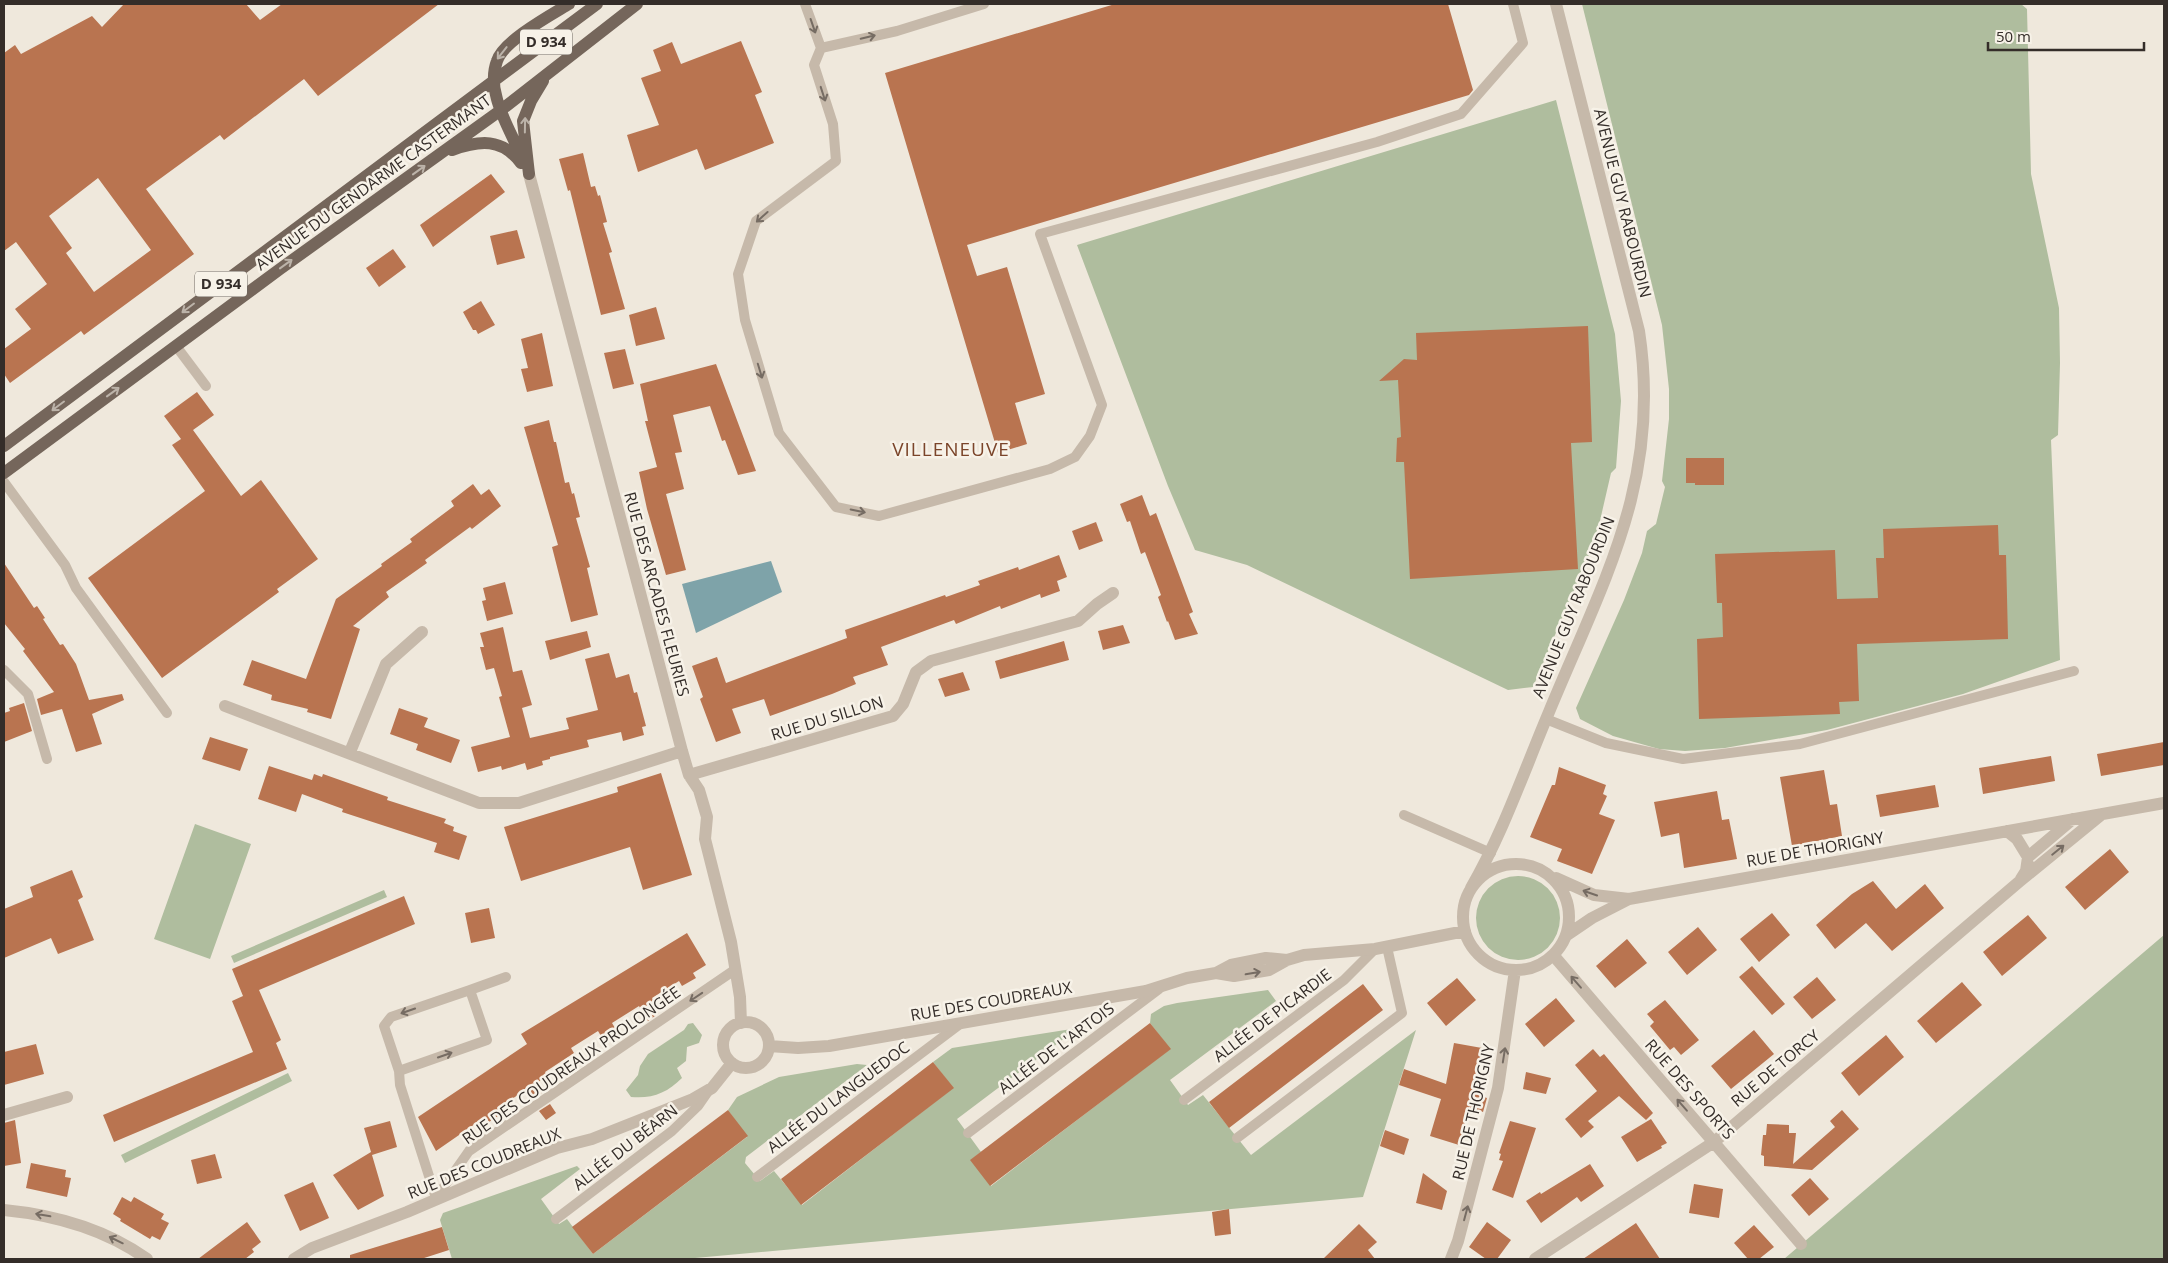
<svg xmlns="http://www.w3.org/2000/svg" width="2168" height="1263" font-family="'Open Sans',sans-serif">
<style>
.green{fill:#afbd9e}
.water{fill:#7ea3a9}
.building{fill:#b97450;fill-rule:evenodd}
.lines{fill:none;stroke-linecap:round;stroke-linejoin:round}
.lane{stroke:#c6b9aa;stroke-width:10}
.street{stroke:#c6b9aa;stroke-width:12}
.primary{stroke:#75665b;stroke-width:12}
.oneway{stroke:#766c63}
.oneway2{stroke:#bcb3a9}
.labels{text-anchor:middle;stroke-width:5;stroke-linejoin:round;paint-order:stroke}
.shield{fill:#f7f2e8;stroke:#6e6862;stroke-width:1}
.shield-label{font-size:15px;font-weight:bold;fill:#342d29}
.street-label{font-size:16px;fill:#342d29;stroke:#f7f2e8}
.quarter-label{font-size:19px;letter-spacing:1px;fill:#7b452a;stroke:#f7f2e8}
</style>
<rect width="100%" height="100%" fill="#efe8dc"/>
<path class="green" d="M 1582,4 L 2021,4 L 2027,9 L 2031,174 L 2059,308 L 2060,363 L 2058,435 L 2051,440 L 2060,660 L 1963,694 L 1827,730 L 1725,748 L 1685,751 L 1659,749 L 1613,736 L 1580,719 L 1576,708 L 1624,600 L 1642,553 L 1647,531 L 1656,524 L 1665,487 L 1662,481 L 1669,419 L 1669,389 L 1662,325 Z
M 1556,100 L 1615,334 L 1621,401 L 1616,468 L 1611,473 L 1596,538 L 1533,687 L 1508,690 L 1247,565 L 1195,550 L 1168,486 L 1077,245 Z
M 195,824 L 251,844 L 210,959 L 154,939 Z
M1476 918a42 42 0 1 1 84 0a42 42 0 1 1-84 0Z
M 384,890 L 387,897 L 234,963 L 231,956 Z
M 2164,935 L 2164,1259 L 1784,1259 Z
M 1268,990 L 1276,1001 L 1170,1080 L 1188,1105 L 1203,1095 L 1251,1155 L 1416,1030 L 1363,1197 L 684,1259 L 452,1259 L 440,1220 L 443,1213 L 577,1166 L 580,1169 L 541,1199 L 559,1224 L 567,1219 L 593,1254 L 747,1137 L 728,1110 L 737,1097 L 779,1077 L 857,1064 L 867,1065 L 746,1157 L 745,1163 L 760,1181 L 774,1171 L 802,1205 L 953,1088 L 933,1062 L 952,1048 L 1078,1028 L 957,1119 L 981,1152 L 971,1160 L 991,1186 L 1170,1049 L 1150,1023 L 1151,1014 L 1164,1006 L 1177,1003 Z
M 693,1023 L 702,1035 L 699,1043 L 687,1047 L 686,1061 L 677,1068 L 682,1078 C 667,1093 652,1099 631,1097 L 626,1090 L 638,1075 L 640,1066 L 648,1054 L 684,1030 L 688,1024 Z
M 288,1073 L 292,1081 L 125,1163 L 121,1155 Z"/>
<path class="water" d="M 771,561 L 782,592 L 696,633 L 682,584 Z"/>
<path class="building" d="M 124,4 L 246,4 L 260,20 L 282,4 L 439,4 L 318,96 L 304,79 L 224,140 L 220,135 L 146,189 L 194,254 L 84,335 L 81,331 L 10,383 L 4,374 L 4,349 L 31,329 L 15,309 L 47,284 L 16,242 L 4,251 L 4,53 L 15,45 L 21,54 L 92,16 L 102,27 ZM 98,178 L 151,250 L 94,292 L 66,253 L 72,248 L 49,216 Z
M 1115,4 L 1448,4 L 1473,90 L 1469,95 L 967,245 L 977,276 L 1007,267 L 1045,394 L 1015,403 L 1027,444 L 998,453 L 885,73 Z
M 741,41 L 762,92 L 755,95 L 774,143 L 705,170 L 697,149 L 638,172 L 627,135 L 659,125 L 641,78 L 661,71 L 653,50 L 672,42 L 681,64 Z
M 583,153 L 591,187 L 595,186 L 598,196 L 600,195 L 607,222 L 603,223 L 612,252 L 609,253 L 625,309 L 601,315 L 570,190 L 568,191 L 559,159 Z
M 491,174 L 505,192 L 433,247 L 420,225 Z
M 517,230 L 525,258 L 497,265 L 490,236 Z
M 393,249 L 406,267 L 379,287 L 366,268 Z
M 481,301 L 495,325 L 478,334 L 476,330 L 473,330 L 463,312 Z
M 656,307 L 665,339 L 636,346 L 629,315 Z
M 1588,326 L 1592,442 L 1571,443 L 1578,569 L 1410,579 L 1404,462 L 1396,462 L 1397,438 L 1401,437 L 1398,380 L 1379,381 L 1404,359 L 1417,360 L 1416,333 Z
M 542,333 L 553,386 L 527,392 L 521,369 L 528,368 L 521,339 Z
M 625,349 L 634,384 L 613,389 L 604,353 Z
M 716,364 L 756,471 L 738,475 L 725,440 L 722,441 L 710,406 L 673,415 L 682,452 L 675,453 L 684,489 L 666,494 L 686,570 L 666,575 L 647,509 L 639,472 L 657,467 L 645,421 L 648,421 L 640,384 Z
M 197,392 L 214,415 L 193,430 L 241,496 L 261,480 L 318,559 L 277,589 L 279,592 L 162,678 L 88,578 L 205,491 L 172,445 L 184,437 L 181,439 L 164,416 Z
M 549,420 L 554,442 L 556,442 L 565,483 L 569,482 L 572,494 L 574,493 L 580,517 L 576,518 L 590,567 L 587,568 L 598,615 L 571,622 L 552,547 L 558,545 L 524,427 Z
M 1686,458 L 1724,458 L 1724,485 L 1695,485 L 1695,483 L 1686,483 Z
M 473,484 L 481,495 L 489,489 L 501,506 L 472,529 L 470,527 L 425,560 L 427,563 L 386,592 L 389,597 L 353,626 L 360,629 L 331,719 L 307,712 L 308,709 L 271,700 L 272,695 L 243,685 L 252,660 L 306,679 L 336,599 L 382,566 L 381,564 L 412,542 L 410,539 L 454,506 L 451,501 Z
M 1142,495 L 1150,516 L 1156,513 L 1193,612 L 1189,614 L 1198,634 L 1175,640 L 1168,621 L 1167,622 L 1158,597 L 1161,595 L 1145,552 L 1141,554 L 1130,521 L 1127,522 L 1120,504 Z
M 1096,522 L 1103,541 L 1079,550 L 1072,531 Z
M 1998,525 L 1999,555 L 2006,555 L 2008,639 L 1857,644 L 1859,701 L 1839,702 L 1840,714 L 1699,719 L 1697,639 L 1723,637 L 1722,603 L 1717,603 L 1715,554 L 1835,550 L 1837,599 L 1878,598 L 1876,558 L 1884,558 L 1883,529 Z
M 1059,555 L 1067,577 L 1057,581 L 1060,591 L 1041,598 L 1040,594 L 1001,609 L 1000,606 L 956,624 L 954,620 L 881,647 L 888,665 L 853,677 L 856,684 L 832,694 L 770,716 L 764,699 L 732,709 L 741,733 L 716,742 L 700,699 L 703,697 L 692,666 L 717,657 L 726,683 L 847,638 L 845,630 L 945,595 L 946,597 L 980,585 L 978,581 L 1018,567 L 1019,570 Z
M 4,563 L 34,608 L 37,606 L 45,618 L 43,619 L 60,645 L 63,644 L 76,664 L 89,700 L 122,694 L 124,700 L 92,714 L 102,744 L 76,752 L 62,709 L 41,715 L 37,699 L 54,692 L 23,651 L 25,649 L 4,623 Z
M 505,582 L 513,614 L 487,621 L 482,601 L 486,600 L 483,588 Z
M 1123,625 L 1130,643 L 1103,650 L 1098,631 Z
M 503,627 L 513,672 L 522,670 L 532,705 L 522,708 L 530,738 L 569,729 L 566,718 L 598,710 L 585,659 L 609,653 L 616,678 L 629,674 L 634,693 L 637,692 L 646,726 L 642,727 L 644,735 L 623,741 L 621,732 L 587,740 L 589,747 L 550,757 L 550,759 L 542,761 L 543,765 L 527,770 L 525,763 L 502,770 L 501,766 L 478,772 L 471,747 L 510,737 L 499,697 L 502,696 L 494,668 L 486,670 L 480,647 L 484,647 L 480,633 Z
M 587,631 L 591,647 L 550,660 L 545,641 Z
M 1064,641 L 1069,660 L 1000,679 L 995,661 Z
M 963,672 L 970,690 L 945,697 L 938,679 Z
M 24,703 L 32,731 L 4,742 L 4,713 L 10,711 L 9,708 Z
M 399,708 L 428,718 L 424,727 L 460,740 L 451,763 L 416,750 L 418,744 L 390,734 Z
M 210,737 L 248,749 L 240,771 L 202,759 Z
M 2164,742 L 2164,765 L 2101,776 L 2097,754 Z
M 2051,756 L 2055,781 L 1983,794 L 1979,768 Z
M 269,766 L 312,780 L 314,774 L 322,777 L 323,774 L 388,797 L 387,800 L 446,819 L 444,823 L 454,827 L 453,831 L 467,836 L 459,860 L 434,852 L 437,843 L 342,812 L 343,809 L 302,794 L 296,812 L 258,799 Z
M 1559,767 L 1606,785 L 1603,794 L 1607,796 L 1599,814 L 1615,820 L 1592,874 L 1557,861 L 1562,849 L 1530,837 L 1552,785 L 1555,785 Z
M 1824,770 L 1830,805 L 1837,804 L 1842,836 L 1792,846 L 1780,777 Z
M 661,773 L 692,875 L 643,890 L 630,847 L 521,881 L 504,827 L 618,792 L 617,787 Z
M 1935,785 L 1939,807 L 1880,817 L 1876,795 Z
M 1717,791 L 1722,820 L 1729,819 L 1737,859 L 1684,868 L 1679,833 L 1661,837 L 1654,802 Z
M 2110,849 L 2129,872 L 2085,910 L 2065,887 Z
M 72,870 L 83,897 L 78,900 L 94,940 L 58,954 L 51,938 L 4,958 L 4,909 L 33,897 L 30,887 Z
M 1873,881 L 1896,909 L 1925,884 L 1944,908 L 1892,951 L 1866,923 L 1835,949 L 1816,925 L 1852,894 Z
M 404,896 L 415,924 L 259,990 L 281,1040 L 276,1043 L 287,1069 L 114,1142 L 103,1115 L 253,1052 L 232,1001 L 243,996 L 232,969 Z
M 489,908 L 495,938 L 471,943 L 465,913 Z
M 1772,913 L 1790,935 L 1759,962 L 1740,939 Z
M 2028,915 L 2047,938 L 2002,976 L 1983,952 Z
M 1698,927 L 1717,950 L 1687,975 L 1668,952 Z
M 687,933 L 706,965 L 693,973 L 696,978 L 682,986 L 679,981 L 652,998 L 659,1013 L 648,1021 L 639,1006 L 612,1023 L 615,1028 L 601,1036 L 598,1031 L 571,1048 L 574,1053 L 545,1072 L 547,1076 L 537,1083 L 543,1092 L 531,1100 L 524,1091 L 498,1108 L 501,1114 L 489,1122 L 485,1117 L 436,1151 L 418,1117 L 527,1044 L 521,1034 Z
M 1627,939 L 1647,963 L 1615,988 L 1596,966 Z
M 1752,966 L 1785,1004 L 1772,1015 L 1739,977 Z
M 1817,977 L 1836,1000 L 1812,1019 L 1793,997 Z
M 1457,978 L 1476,1000 L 1446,1026 L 1427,1003 Z
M 1962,982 L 1982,1005 L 1936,1043 L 1917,1021 Z
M 1363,984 L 1383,1010 L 1229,1128 L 1209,1102 Z
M 1556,998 L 1575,1021 L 1544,1047 L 1525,1024 Z
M 1665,1000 L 1699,1040 L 1681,1055 L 1674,1047 L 1670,1050 L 1650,1026 L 1654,1022 L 1647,1014 Z
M 1150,1023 L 1171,1049 L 990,1186 L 970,1160 Z
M 1754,1030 L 1774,1054 L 1731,1089 L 1711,1066 Z
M 1886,1035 L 1904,1057 L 1859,1096 L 1841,1073 Z
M 1454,1043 L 1482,1048 L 1473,1093 L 1487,1098 L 1483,1112 L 1469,1107 L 1459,1145 L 1430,1136 L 1441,1099 L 1399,1085 L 1404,1069 L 1446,1084 Z
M 36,1044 L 44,1074 L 4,1085 L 4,1052 Z
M 1593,1049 L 1600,1057 L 1604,1054 L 1653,1113 L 1646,1120 L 1619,1096 L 1588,1121 L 1594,1127 L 1581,1138 L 1565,1119 L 1597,1091 L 1575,1065 Z
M 933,1062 L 954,1088 L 801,1205 L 781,1179 Z
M 1526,1072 L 1551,1078 L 1546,1094 L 1523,1089 Z
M 550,1104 L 556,1113 L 546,1120 L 539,1111 Z
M 728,1110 L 748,1136 L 593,1254 L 572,1227 Z
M 1842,1110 L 1859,1129 L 1812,1170 L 1764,1166 L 1764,1156 L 1761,1155 L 1763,1135 L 1766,1135 L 1767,1124 L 1789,1125 L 1789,1133 L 1796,1133 L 1793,1164 L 1835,1127 L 1830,1121 Z
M 1651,1119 L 1667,1143 L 1661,1146 L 1662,1148 L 1637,1162 L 1621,1137 Z
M 15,1120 L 21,1163 L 4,1166 L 4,1123 Z
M 390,1121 L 397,1147 L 372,1155 L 384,1196 L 358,1210 L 333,1175 L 371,1152 L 364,1128 Z
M 1510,1121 L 1536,1128 L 1513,1198 L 1492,1190 L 1503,1161 L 1499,1160 L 1501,1154 L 1499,1153 Z
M 1385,1130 L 1409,1139 L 1404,1155 L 1380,1146 Z
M 215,1154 L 222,1178 L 197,1184 L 191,1160 Z
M 31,1163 L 66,1170 L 65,1177 L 71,1178 L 67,1197 L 26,1188 Z
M 1590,1164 L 1604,1186 L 1581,1202 L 1577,1197 L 1541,1223 L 1526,1201 L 1540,1192 L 1541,1194 Z
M 1423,1173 L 1447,1191 L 1442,1210 L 1416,1203 Z
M 1810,1178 L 1829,1199 L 1809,1216 L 1791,1195 Z
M 313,1182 L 329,1218 L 300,1231 L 284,1195 Z
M 1694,1184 L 1723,1189 L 1719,1218 L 1689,1213 Z
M 122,1197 L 131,1202 L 134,1197 L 164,1214 L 161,1219 L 169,1223 L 160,1240 L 152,1236 L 150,1239 L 120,1221 L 121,1219 L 113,1214 Z
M 1229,1209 L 1231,1234 L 1215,1236 L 1212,1212 Z
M 247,1222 L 261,1242 L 252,1249 L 254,1252 L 245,1259 L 198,1259 Z
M 1487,1222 L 1511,1240 L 1497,1259 L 1486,1259 L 1469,1247 Z
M 1636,1223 L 1660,1259 L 1583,1259 L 1614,1238 Z
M 1359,1224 L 1377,1242 L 1368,1250 L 1375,1259 L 1323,1259 Z
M 1754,1225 L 1774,1247 L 1759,1259 L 1748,1259 L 1734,1243 Z
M 442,1227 L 449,1250 L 421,1259 L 350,1259 L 350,1255 Z"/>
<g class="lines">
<path class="lane" d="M 805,4 L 821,48 L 814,65 L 833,124 L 836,161 L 756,221 L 738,274 L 745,320 L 779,433 L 836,507 L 879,516 L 1050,469 L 1075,457 L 1090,436 L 1102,405 L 1040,234 L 1377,142 L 1461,114 L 1523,43 L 1513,4
M 821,48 L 897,31 L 984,4
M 176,346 L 206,386
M 4,482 L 65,565 L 76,588 L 167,713
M 4,670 L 28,694 L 47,759
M 1546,719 L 1606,743 L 1683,759 L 1800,744 L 2074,671
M 1404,815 L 1491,853
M 470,990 L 506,977
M 399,1071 L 487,1040 L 470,990 L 391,1017 L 384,1026 L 399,1071 L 400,1085 L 436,1198
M 1184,1100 L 1344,980 L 1375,949
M 968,1133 L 1159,989
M 1237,1138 L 1402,1013 L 1387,947
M 757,1177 L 960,1024
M 436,1198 L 469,1151 L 736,969
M 556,1219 L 672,1131 L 698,1106 L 707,1093"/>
<path class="street" d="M 529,174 L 682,751 L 689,775 L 699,790 L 707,817 L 705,839 L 731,942 L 740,997 L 741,1023
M 225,706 L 479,803 L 519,803 L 682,751
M 350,752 L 386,664 L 422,632
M 689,775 L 893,716 L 903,704 L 916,672 L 931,661 L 1078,621 L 1097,604 L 1113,593
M 2007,831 L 2017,839 L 2028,857 L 2026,871 L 2021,879
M 2028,857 L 2073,819
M1463 917a53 53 0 1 1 106 0a53 53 0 1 1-106 0Z
M 1556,878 L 1594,895 L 1629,899
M 1471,888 C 1503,833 1524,771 1549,712 C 1604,579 1662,480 1639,331 L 1556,4
M 1567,935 L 1592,918 L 1629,899 L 2164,803
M 1554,956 L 1801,1244
M 1216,973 L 1234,976 L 1269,970 L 1287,960 L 1304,955 L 1375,949 L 1465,931
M723 1045a23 23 0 1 1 46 0a23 23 0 1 1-46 0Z
M 769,1046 L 798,1048 L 829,1046 L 1146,991 L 1187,978 L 1216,973 L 1231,965 L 1266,958 L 1287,960
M 4,1115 L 67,1097
M 4,1210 C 55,1215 105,1229 147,1259
M 294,1259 L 312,1248 L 407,1212 L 557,1148 L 592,1139 L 693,1099 L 712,1088 L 732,1063
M 1451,1259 L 1458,1241 L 1498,1088 L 1515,970
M 1535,1259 L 1714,1142 L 2020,881 L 2102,814"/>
<path class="primary" d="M 452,150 C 480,140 502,138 521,163
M 523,160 C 515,140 500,116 496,95 C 493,85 493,71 497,61 C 503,41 551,15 569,4
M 529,174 L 523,121 L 531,101 L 543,81
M 4,446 L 597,4
M 4,473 L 280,269 L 501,110 L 637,4"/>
</g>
<defs><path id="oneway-shaft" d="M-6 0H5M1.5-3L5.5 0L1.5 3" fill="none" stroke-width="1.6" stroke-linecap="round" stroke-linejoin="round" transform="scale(1.25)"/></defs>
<g class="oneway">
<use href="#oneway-shaft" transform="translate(813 26) rotate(71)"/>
<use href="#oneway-shaft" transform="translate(868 37) rotate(-13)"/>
<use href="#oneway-shaft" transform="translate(823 94) rotate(72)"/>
<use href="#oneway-shaft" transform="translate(762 217) rotate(138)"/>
<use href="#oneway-shaft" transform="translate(760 371) rotate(73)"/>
<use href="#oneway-shaft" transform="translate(858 511) rotate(12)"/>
<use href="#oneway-shaft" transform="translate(2058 850) rotate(-39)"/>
<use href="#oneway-shaft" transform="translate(1590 893) rotate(-161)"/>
<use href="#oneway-shaft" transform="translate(1253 973) rotate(-10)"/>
<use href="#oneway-shaft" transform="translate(1576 982) rotate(-131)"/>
<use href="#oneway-shaft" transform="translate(696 997) rotate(146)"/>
<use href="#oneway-shaft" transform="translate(408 1011) rotate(161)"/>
<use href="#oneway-shaft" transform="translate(445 1055) rotate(-19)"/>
<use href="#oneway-shaft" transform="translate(1504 1055) rotate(-81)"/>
<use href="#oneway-shaft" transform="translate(1682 1105) rotate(-131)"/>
<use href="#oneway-shaft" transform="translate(1466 1213) rotate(-75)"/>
<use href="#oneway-shaft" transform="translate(43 1215) rotate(-170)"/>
<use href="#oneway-shaft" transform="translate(116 1240) rotate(-154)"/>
</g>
<g class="oneway2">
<use href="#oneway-shaft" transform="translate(502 53) rotate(128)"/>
<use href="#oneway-shaft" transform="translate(525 125) rotate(-89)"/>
<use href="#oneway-shaft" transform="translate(419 170) rotate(-36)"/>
<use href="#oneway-shaft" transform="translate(286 264) rotate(-36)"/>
<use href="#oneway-shaft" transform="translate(188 308) rotate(143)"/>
<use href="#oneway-shaft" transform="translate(113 392) rotate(-36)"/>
<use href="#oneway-shaft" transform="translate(58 406) rotate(143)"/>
</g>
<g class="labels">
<g class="shield">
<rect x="520" y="29.5" width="52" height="25" rx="4"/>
<rect x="195" y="271.5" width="52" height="25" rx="4"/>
</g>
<g class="shield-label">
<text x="546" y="47">D 934</text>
<text x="221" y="289">D 934</text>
</g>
<g class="street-label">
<text transform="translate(373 182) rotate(-36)" y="6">AVENUE DU GENDARME CASTERMANT</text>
<text transform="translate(1623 203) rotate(76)" y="6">AVENUE GUY RABOURDIN</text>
<text transform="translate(657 594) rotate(75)" y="6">RUE DES ARCADES FLEURIES</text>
<text transform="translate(1573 607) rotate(-68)" y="6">AVENUE GUY RABOURDIN</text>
<text transform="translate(827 718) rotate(-17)" y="6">RUE DU SILLON</text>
<text transform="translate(1815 849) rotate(-10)" y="6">RUE DE THORIGNY</text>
<text transform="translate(991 1001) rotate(-10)" y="6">RUE DES COUDREAUX</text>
<text transform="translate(1272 1015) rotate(-37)" y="6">ALLÉE DE PICARDIE</text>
<text transform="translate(1056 1048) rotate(-37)" y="6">ALLÉE DE L'ARTOIS</text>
<text transform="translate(571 1065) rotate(-35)" y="6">RUE DES COUDREAUX PROLONGÉE</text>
<text transform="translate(1775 1068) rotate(-40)" y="6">RUE DE TORCY</text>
<text transform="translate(1690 1089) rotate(49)" y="6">RUE DES SPORTS</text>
<text transform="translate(838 1097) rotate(-37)" y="6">ALLÉE DU LANGUEDOC</text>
<text transform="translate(1473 1112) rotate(-77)" y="6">RUE DE THORIGNY</text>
<text transform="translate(625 1147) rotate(-38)" y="6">ALLÉE DU BÉARN</text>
<text transform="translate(484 1163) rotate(-22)" y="6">RUE DES COUDREAUX</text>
</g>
<g class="quarter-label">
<text x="951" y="456">VILLENEUVE</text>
</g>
</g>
<rect width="2168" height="1263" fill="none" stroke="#342d29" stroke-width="10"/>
<path d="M1988 42v8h156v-8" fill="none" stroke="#342d29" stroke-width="2.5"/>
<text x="1996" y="42" font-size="15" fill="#342d29" stroke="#f7f2e8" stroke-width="4" paint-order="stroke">50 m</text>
</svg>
